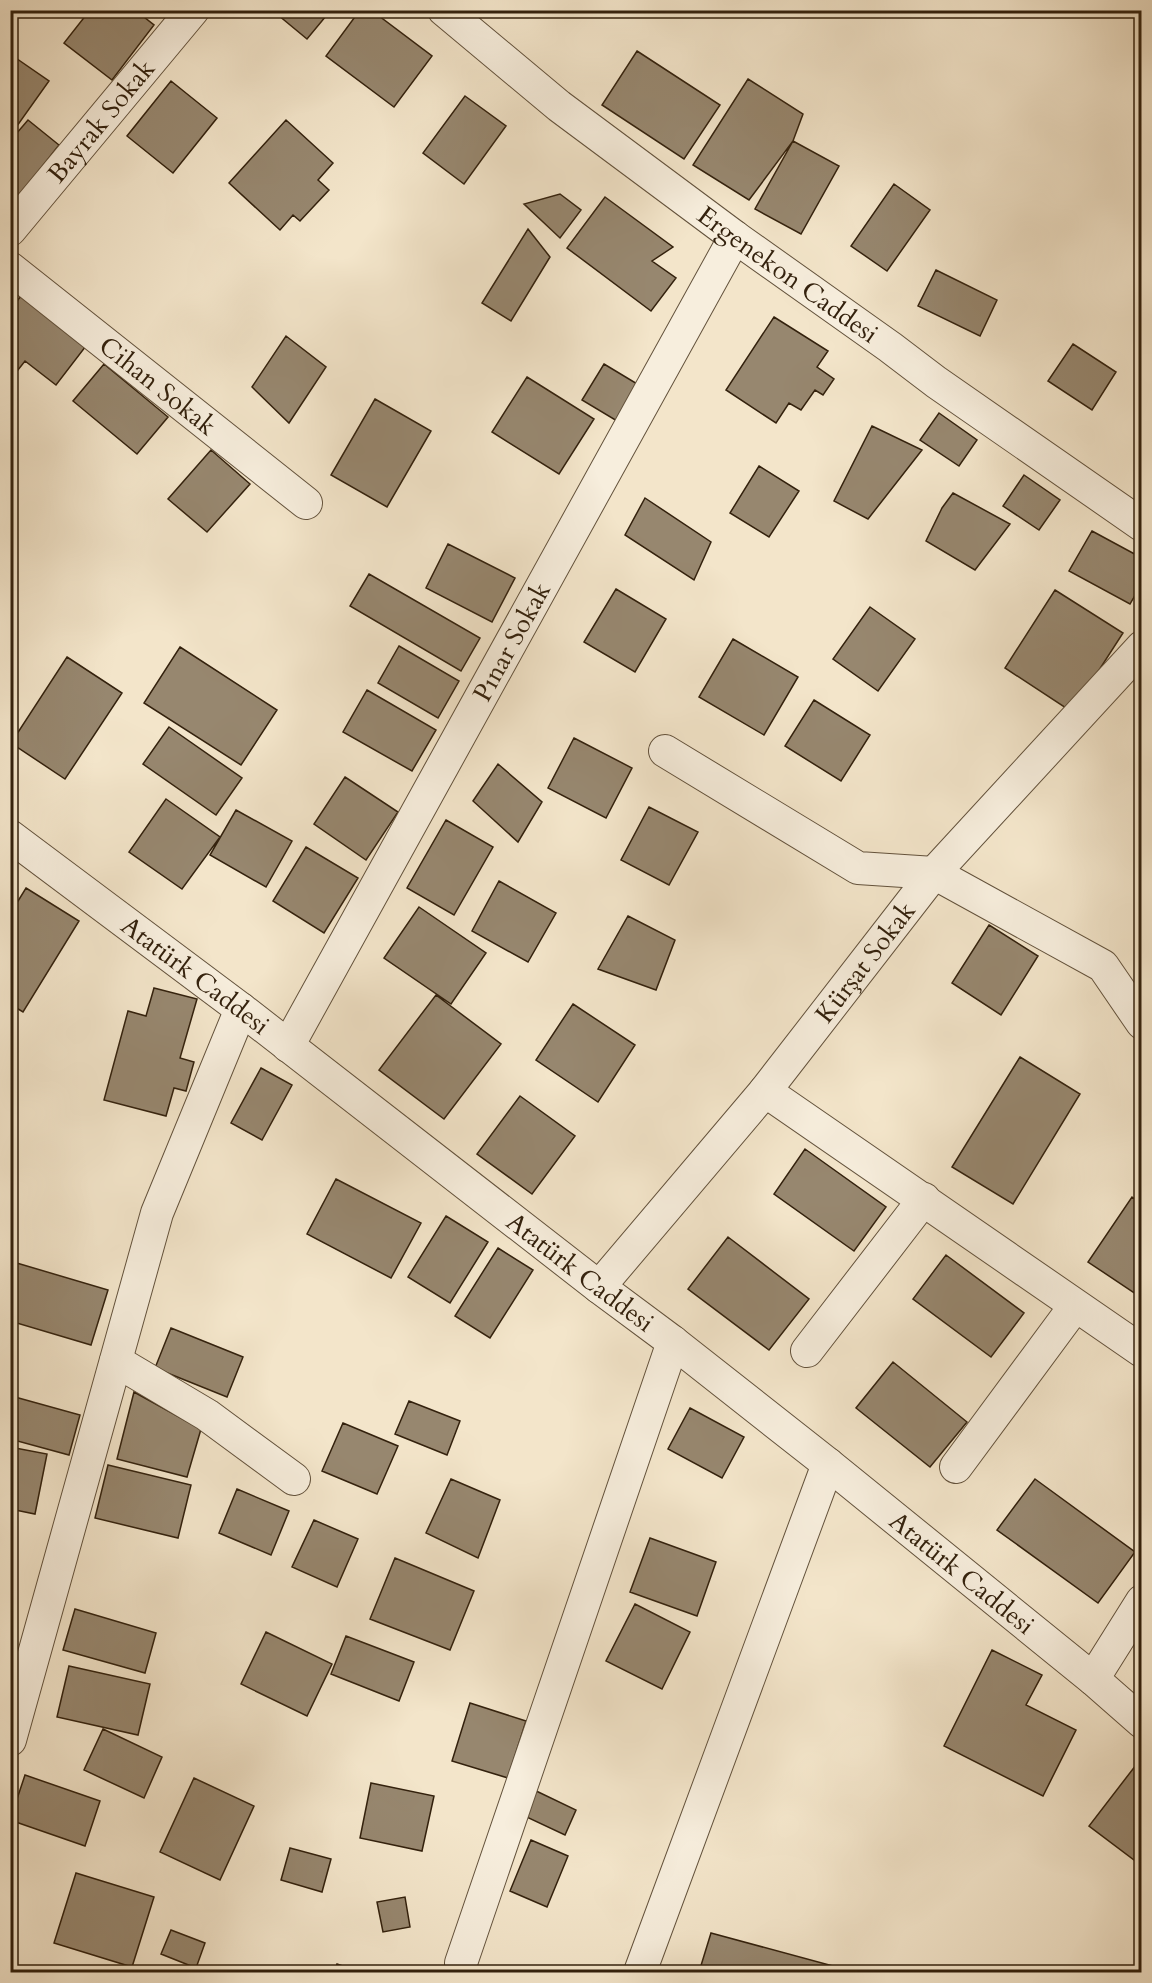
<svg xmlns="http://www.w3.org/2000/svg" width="1152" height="1983" font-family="Cardo,serif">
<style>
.building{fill:#97876f;stroke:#33210d;stroke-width:1.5}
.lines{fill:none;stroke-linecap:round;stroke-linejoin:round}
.street-casing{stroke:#63523c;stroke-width:34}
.street{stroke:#f7eedd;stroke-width:32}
.labels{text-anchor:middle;stroke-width:4.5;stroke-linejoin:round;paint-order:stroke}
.street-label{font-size:26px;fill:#33210d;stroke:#f7eedd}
</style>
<rect width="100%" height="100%" fill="#f3e5ca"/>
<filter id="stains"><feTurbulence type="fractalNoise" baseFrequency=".00333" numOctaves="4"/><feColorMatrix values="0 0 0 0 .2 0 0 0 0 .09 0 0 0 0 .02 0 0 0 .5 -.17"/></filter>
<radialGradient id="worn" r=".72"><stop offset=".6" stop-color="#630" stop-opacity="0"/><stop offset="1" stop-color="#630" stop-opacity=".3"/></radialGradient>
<path class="building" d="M 90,10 L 135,10 L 154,25 L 112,80 L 64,43 Z
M 279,10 L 331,10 L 307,39 L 278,15 Z
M 360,10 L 371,10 L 432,56 L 394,107 L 326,56 Z
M 637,51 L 720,105 L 684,159 L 602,105 Z
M 10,54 L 49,81 L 17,126 L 10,121 Z
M 748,79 L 803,114 L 793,141 L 749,200 L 693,165 Z
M 171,81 L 217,118 L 173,173 L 127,136 Z
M 465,96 L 506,126 L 464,184 L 423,153 Z
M 28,120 L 59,145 L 18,198 L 10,192 L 10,141 Z
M 286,120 L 333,163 L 318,180 L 329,190 L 300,221 L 293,215 L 280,230 L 229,183 Z
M 793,141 L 839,166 L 801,234 L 755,209 Z
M 894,184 L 930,210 L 887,271 L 851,246 Z
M 560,194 L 581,210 L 560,238 L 524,204 Z
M 605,197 L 673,247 L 652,261 L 676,278 L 651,311 L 567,248 Z
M 528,229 L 550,257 L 511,321 L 482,303 Z
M 936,270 L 997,300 L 980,336 L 918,306 Z
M 21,296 L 86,346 L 56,385 L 25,361 L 10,380 L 10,310 Z
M 774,317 L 828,351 L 817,367 L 834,379 L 823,395 L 815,390 L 801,410 L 789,403 L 776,423 L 726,390 Z
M 286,336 L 326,367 L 289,423 L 252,387 Z
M 1073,344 L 1116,372 L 1092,410 L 1048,381 Z
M 104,364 L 168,417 L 137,454 L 73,401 Z
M 604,364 L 639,385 L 617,421 L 582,400 Z
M 527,377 L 594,419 L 559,474 L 492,432 Z
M 375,399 L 431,431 L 387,507 L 331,475 Z
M 939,413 L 977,440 L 959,466 L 920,440 Z
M 872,426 L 922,450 L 868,519 L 834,501 Z
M 211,450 L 250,484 L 207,532 L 168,499 Z
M 759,466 L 799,491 L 769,537 L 730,513 Z
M 1024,475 L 1060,500 L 1039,530 L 1003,506 Z
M 953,493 L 1010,524 L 975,570 L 926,541 L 942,508 Z
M 645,498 L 711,542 L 694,580 L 625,535 Z
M 1092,531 L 1142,558 L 1142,583 L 1130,604 L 1069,571 Z
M 448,544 L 515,578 L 492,622 L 426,588 Z
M 369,574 L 480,638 L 461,671 L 350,606 Z
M 616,589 L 666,619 L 635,672 L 584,642 Z
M 1055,590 L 1123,633 L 1072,712 L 1005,668 Z
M 870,607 L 915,639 L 878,691 L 833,659 Z
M 733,639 L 798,677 L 764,735 L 699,697 Z
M 399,646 L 459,681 L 438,718 L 378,683 Z
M 180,647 L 277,710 L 241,765 L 144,703 Z
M 67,657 L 122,693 L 65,779 L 11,743 Z
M 367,690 L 436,730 L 412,771 L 343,732 Z
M 814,700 L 870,735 L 841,781 L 785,746 Z
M 169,727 L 242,778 L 216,815 L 143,764 Z
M 574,738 L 632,768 L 606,818 L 548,788 Z
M 498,764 L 542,802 L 518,842 L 473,801 Z
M 345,777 L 398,812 L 366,860 L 314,824 Z
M 166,799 L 220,837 L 182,889 L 129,852 Z
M 649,807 L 698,832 L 669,885 L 621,860 Z
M 236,810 L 292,841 L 266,887 L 210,855 Z
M 446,820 L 493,847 L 454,915 L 407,888 Z
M 306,847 L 358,878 L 324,933 L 273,901 Z
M 499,881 L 556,913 L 528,962 L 472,931 Z
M 26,888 L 79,921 L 23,1012 L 10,1004 L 10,914 Z
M 419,907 L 486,953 L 451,1004 L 384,958 Z
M 628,916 L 675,940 L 656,990 L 598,969 Z
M 989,925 L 1038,956 L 1001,1015 L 952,983 Z
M 154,988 L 197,999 L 180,1058 L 194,1062 L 186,1091 L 174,1088 L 166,1116 L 104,1100 L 128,1011 L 146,1016 Z
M 436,995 L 501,1044 L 444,1119 L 379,1070 Z
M 573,1004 L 635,1045 L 598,1102 L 536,1060 Z
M 1020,1057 L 1080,1094 L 1013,1204 L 952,1167 Z
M 261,1068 L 292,1085 L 262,1140 L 231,1123 Z
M 520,1096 L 575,1136 L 532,1194 L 477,1154 Z
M 805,1149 L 886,1207 L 854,1251 L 774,1194 Z
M 336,1179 L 421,1223 L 391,1278 L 307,1234 Z
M 1132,1197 L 1142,1204 L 1142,1298 L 1088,1262 Z
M 446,1216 L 488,1242 L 450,1303 L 408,1277 Z
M 728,1237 L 809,1299 L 769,1350 L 688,1289 Z
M 498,1248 L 533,1270 L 490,1338 L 455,1316 Z
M 946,1255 L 1024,1313 L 991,1357 L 913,1299 Z
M 10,1261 L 108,1290 L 91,1345 L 10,1321 Z
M 171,1328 L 243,1357 L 227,1397 L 155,1368 Z
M 893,1362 L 967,1422 L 930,1467 L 856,1408 Z
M 134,1392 L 201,1429 L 187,1477 L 117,1459 Z
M 15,1397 L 80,1415 L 69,1455 L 10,1439 L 10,1413 Z
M 409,1401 L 460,1421 L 447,1455 L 395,1434 Z
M 690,1408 L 744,1437 L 722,1478 L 668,1449 Z
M 343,1423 L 398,1446 L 377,1494 L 322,1471 Z
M 10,1447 L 47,1454 L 35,1514 L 10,1509 Z
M 108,1465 L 191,1485 L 178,1538 L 95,1518 Z
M 451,1479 L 500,1500 L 478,1558 L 426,1533 Z
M 1035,1479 L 1135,1552 L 1098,1603 L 997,1530 Z
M 237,1489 L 289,1511 L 271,1555 L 219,1533 Z
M 314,1520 L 358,1539 L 337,1587 L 292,1567 Z
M 650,1538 L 716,1562 L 697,1616 L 630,1592 Z
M 395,1558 L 474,1591 L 450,1650 L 370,1619 Z
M 635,1604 L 690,1632 L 662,1689 L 606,1661 Z
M 75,1609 L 156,1633 L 145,1673 L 63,1650 Z
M 266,1632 L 332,1664 L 307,1716 L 241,1684 Z
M 346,1636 L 414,1662 L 399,1701 L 331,1674 Z
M 992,1650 L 1042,1675 L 1026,1705 L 1076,1730 L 1043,1796 L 944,1746 Z
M 69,1666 L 150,1684 L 138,1735 L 57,1717 Z
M 470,1703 L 526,1721 L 508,1778 L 452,1761 Z
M 103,1729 L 162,1757 L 144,1798 L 84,1770 Z
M 1136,1765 L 1142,1769 L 1142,1866 L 1089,1826 Z
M 25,1775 L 100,1801 L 85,1846 L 10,1820 Z
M 194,1778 L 254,1806 L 220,1880 L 160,1852 Z
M 371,1783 L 434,1796 L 422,1851 L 360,1838 Z
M 530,1788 L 576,1810 L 565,1835 L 518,1813 Z
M 531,1840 L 568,1856 L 547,1907 L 510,1891 Z
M 290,1848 L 331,1859 L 322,1892 L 281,1880 Z
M 76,1873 L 154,1897 L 132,1967 L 54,1943 Z
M 405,1897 L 410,1927 L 383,1932 L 377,1902 Z
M 171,1930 L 205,1943 L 196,1968 L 161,1954 Z
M 711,1933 L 855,1972 L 699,1972 Z
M 337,1964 L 360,1972 L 334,1972 Z"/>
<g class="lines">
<defs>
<g id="street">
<path id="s1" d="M 444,10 L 559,106 L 735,237 L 890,347 L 936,382 L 1142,525"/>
<path id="s2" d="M 10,230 L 193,10"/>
<path id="s3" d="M 10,268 L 306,503"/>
<path d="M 665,751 L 858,868 L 934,873 L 1103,966 L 1142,1023"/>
<path id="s4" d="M 10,836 L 241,1009 L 599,1287 L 673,1342 L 828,1464 L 1093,1679 L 1142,1722"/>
<path id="s5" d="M 288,1046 L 735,237"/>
<path d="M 765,1091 L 1142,1351"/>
<path id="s6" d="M 599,1287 L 765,1091 L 934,873 L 1142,647"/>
<path d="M 807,1351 L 924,1199"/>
<path d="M 116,1361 L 207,1415 L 294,1479"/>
<path d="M 956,1467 L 1075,1306"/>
<path d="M 1093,1679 L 1142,1601"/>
<path d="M 10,1740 L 157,1213 L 241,1009"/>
<path d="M 461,1963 L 673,1342"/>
<path d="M 640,1972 L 828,1464"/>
</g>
</defs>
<use href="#street" class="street-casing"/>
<use href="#street" class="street"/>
</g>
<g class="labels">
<g class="street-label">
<text dy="9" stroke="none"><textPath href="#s2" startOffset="142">Bayrak Sokak</textPath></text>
<text dy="9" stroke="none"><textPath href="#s1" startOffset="434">Ergenekon Caddesi</textPath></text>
<text dy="9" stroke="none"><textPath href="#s3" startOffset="189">Cihan Sokak</textPath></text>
<text dy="9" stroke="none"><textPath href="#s5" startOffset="462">Pınar Sokak</textPath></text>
<text dy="9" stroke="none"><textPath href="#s6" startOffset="420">Kürşat Sokak</textPath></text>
<text dy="9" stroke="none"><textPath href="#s4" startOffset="232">Atatürk Caddesi</textPath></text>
<text dy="9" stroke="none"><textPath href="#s4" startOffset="718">Atatürk Caddesi</textPath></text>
<text dy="9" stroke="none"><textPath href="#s4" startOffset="1204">Atatürk Caddesi</textPath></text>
</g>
</g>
<rect width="1152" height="1983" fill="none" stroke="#f3e5ca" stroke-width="36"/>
<rect x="12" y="12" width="1128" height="1959" fill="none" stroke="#33210d" stroke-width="3"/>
<rect x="18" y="18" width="1116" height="1947" fill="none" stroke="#33210d" stroke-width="1.5"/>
<rect width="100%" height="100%" filter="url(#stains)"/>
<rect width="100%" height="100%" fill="url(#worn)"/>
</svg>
